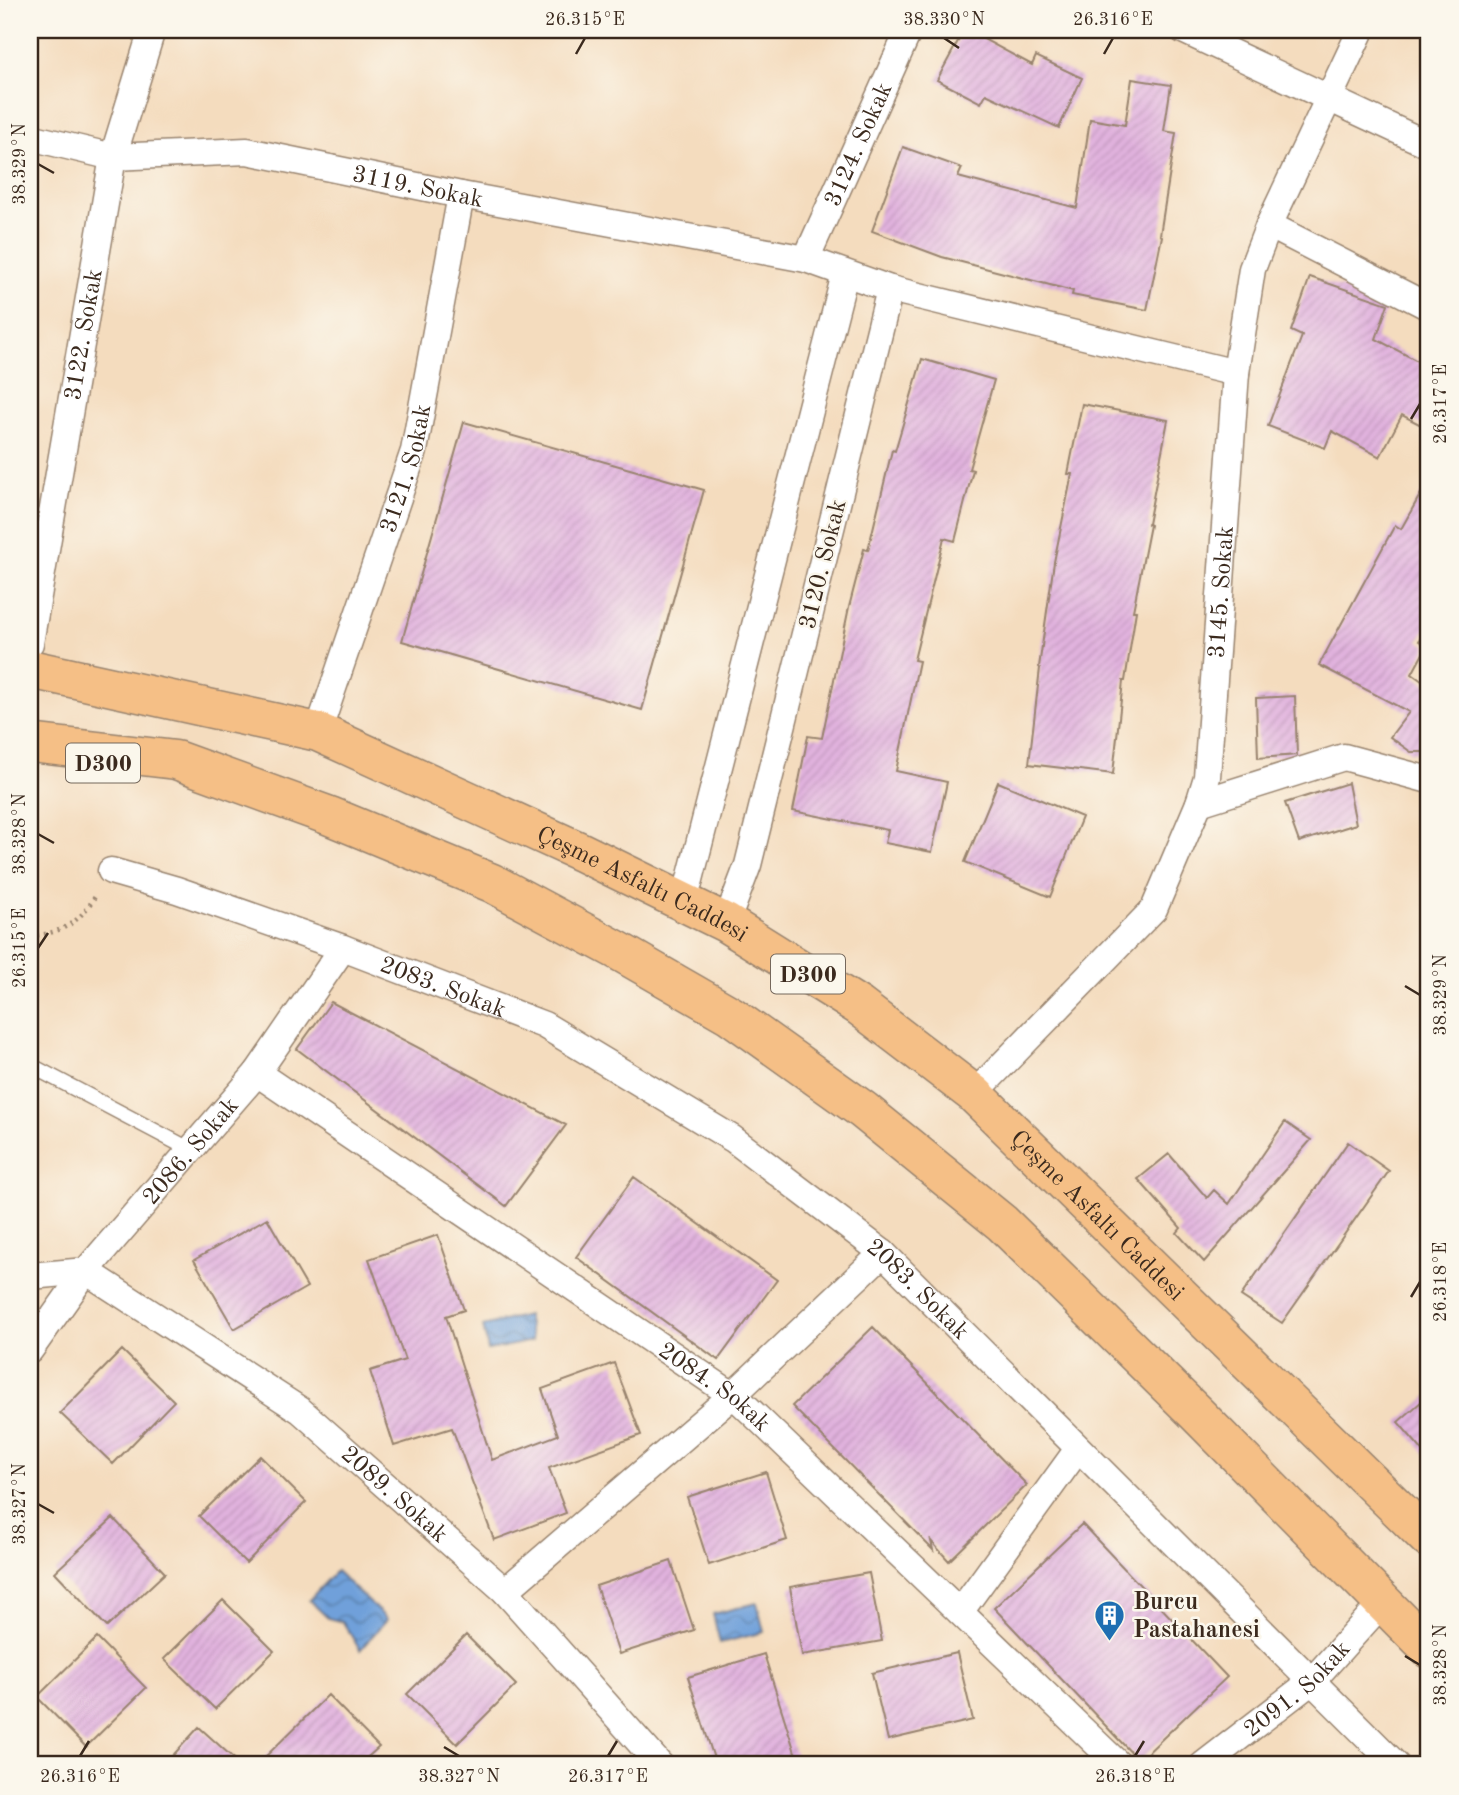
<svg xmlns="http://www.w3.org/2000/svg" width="1459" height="1795" font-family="'Old Standard TT',serif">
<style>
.water{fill:url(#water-waves);stroke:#55657c;stroke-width:2}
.building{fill:url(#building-hatch)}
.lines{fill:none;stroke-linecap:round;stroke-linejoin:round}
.service-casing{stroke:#98836e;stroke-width:17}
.minor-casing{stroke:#98836e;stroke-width:29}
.trunk-casing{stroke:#98836e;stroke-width:41}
.path{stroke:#98836e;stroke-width:4.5;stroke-dasharray:2 5;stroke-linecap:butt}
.service{stroke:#fff;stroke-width:14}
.minor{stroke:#fff;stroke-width:26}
.trunk{stroke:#f5bf86;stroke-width:38}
.ticks{fill:none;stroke:#3b2a1e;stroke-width:2.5}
.labels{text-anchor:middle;stroke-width:5;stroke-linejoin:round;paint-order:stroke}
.shield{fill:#fbf7ec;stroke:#75685c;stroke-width:2}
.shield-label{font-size:23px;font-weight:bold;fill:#3b2a1e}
.street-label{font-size:24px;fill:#3b2a1e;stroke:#fbf7ec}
.poi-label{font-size:24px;font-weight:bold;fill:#3b2a1e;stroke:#fbf7ec;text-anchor:start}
.neatline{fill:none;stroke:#3b2a1e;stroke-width:2.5}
.ticks-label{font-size:18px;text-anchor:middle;fill:#3b2a1e}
</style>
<defs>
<pattern id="water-waves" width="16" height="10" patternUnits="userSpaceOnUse" patternTransform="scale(1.75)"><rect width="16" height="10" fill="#6fa0da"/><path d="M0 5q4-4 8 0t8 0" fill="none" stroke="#5c83b0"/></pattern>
<pattern id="building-hatch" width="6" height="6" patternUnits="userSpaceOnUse" patternTransform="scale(1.75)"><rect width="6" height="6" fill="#e1b2de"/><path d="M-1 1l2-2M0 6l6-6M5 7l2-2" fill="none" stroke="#c299be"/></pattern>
</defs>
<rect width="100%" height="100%" fill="#fbf7ec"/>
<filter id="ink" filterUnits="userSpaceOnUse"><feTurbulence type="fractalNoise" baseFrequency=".0143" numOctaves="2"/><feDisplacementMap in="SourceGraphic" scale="14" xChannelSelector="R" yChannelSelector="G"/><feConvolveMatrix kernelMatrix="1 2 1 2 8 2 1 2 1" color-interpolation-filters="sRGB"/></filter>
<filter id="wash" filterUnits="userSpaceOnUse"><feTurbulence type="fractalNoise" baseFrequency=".00686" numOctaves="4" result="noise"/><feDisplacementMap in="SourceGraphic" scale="28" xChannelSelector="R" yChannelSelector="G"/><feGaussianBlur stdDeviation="1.57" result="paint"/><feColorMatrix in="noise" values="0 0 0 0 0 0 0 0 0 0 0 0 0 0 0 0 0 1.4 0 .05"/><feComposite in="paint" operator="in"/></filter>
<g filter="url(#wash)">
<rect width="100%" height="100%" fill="#f4dcbe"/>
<path class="water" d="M 527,1315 L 532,1341 L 488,1350 L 483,1326 Z
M 336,1571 L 387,1619 L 360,1650 L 343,1622 L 328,1618 L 309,1600 Z
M 757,1603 L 764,1632 L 720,1643 L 713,1614 Z"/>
<g id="blocks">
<path class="building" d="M 964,30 L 967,30 L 1032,65 L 1036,56 L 1082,78 L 1059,128 L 986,94 L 981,103 L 937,80 Z
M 1132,79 L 1171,85 L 1164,131 L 1176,133 L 1160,235 L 1162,236 L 1147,310 L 1072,295 L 1073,291 L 942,257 L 872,231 L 903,147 L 962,168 L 958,177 L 1077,208 L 1090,119 L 1125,125 Z
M 1310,277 L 1388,304 L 1376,339 L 1429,367 L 1429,429 L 1402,415 L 1380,457 L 1332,431 L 1325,448 L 1268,426 L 1302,336 L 1291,331 Z
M 922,359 L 994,380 L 969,469 L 973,470 L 955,541 L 944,538 L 914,660 L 919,661 L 896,771 L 947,782 L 932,852 L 885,843 L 888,830 L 793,811 L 808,736 L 822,738 L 849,607 L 864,549 L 868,550 L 892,450 L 895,451 Z
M 1082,404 L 1168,420 L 1148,524 L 1150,525 L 1133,611 L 1136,611 L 1125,681 L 1123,681 L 1113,774 L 1029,764 L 1040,668 L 1039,667 L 1054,562 L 1072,474 L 1068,474 Z
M 464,422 L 704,490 L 642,710 L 402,641 Z
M 1429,479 L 1429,623 L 1419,641 L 1427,646 L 1412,674 L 1429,686 L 1429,752 L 1411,752 L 1390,737 L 1409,712 L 1319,665 L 1395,525 L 1401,529 Z
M 1295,696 L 1297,755 L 1258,758 L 1256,698 Z
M 998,782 L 1082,817 L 1050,897 L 965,862 Z
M 1348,783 L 1356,824 L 1299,842 L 1285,803 Z
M 331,1002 L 566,1125 L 506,1206 L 297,1049 Z
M 1285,1122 L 1311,1140 L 1204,1262 L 1177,1233 L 1181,1228 L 1138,1179 L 1169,1154 L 1207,1198 L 1214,1190 L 1229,1204 Z
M 1348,1142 L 1389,1171 L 1282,1323 L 1241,1296 Z
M 634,1177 L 777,1280 L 718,1360 L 576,1257 Z
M 267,1218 L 307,1287 L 234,1329 L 194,1260 Z
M 438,1235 L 464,1310 L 446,1316 L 492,1460 L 558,1435 L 542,1389 L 614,1363 L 641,1435 L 549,1468 L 566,1513 L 494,1540 L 452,1428 L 394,1446 L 370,1371 L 405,1360 L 369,1259 Z
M 873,1327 L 1027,1485 L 949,1561 L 931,1541 L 933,1550 L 792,1406 Z
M 122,1350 L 174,1401 L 113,1464 L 60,1413 Z
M 1429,1395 L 1429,1458 L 1398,1422 Z
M 260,1456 L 306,1502 L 246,1563 L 199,1516 Z
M 766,1472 L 787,1540 L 709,1565 L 687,1497 Z
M 113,1518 L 165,1573 L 107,1627 L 55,1572 Z
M 1082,1524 L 1227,1677 L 1139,1761 L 994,1608 Z
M 671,1561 L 694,1630 L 619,1654 L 596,1586 Z
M 869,1573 L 882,1641 L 802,1655 L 790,1587 Z
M 223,1600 L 274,1651 L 215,1709 L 164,1659 Z
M 466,1635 L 516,1685 L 457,1744 L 407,1694 Z
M 97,1638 L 146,1688 L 86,1747 L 37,1697 Z
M 957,1653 L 973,1720 L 888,1740 L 872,1673 Z
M 764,1654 L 799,1765 L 716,1765 L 688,1677 Z
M 328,1695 L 379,1747 L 359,1765 L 257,1765 Z
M 199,1727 L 241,1765 L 164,1765 Z"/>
</g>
</g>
<g filter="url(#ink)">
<use href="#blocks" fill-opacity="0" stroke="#98836e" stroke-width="2"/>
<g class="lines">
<defs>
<path id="service" d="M 30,1065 L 191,1150"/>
<g id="minor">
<path d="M 1183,30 L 1429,145"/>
<path id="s1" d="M 30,137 L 113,157 L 247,151 L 461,195 L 806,259 L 890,289 L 748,865 L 726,923"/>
<path d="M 1269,225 L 1429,307"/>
<path id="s2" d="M 806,259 L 909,30"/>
<path d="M 890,289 L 1236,373"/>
<path id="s3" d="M 30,643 L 113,157 L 152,30"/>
<path id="s4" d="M 318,732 L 414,451 L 461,195"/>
<path d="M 1199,803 L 1344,757 L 1429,780"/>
<path id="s5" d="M 111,871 L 177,890 L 343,948 L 544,1025 L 733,1139 L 883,1253 L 1396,1765"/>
<path d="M 684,903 L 845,274"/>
<path id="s6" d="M 257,1073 L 738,1399 L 1119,1765"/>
<path id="s7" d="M 974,1094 L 1154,909 L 1199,803 L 1207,777 L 1236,373 L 1252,269 L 1269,225 L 1361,30"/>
<path id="s8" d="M 30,1276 L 86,1271 L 300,1410 L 505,1591 L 660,1765"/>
<path id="s9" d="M 30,1350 L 86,1271 L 257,1073 L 343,948"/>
<path d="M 505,1591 L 733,1395 L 883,1253"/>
<path d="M 960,1612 L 1078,1449"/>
<path id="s10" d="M 1203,1765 L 1312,1681 L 1382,1603"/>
</g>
<g id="trunk">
<path id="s11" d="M 30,669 L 318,732 L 581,852 L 726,923 L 859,1006 L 974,1094 L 1429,1539"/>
<path d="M 30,743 L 176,760 L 330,816 L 492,883 L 617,950 L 730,1015 L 863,1110 L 1002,1223 L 1197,1414 L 1429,1649"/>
</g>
</defs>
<use href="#service" class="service-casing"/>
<use href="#minor" class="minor-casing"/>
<use href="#trunk" class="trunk-casing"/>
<path class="path" d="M 30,936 C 63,933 79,923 96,895"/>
<use href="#service" class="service"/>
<use href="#minor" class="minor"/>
<use href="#trunk" class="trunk"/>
</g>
</g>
<path class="ticks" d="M 944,38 L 959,48M 576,54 L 585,38M 1104,54 L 1113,38M 38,164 L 54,173M 1411,419 L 1420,404M 38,834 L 54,843M 38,948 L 48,933M 1405,986 L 1420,995M 1411,1297 L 1420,1282M 38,1504 L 54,1513M 1405,1656 L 1420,1665M 444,1747 L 459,1756M 80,1756 L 89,1741M 608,1756 L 617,1741M 1135,1756 L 1144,1741"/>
<defs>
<symbol id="building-pin" viewBox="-11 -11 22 30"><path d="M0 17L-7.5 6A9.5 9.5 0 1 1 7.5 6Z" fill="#1f6fb2" stroke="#fbf7ec"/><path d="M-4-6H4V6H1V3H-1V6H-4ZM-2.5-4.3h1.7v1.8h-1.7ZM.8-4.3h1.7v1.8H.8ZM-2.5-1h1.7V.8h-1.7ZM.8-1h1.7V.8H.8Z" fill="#fff"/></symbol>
</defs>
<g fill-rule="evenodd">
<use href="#building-pin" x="1092" y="1598" width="35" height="47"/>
</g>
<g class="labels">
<g class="shield">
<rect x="66" y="743.5" width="74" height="39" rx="5"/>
<rect x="771" y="954.5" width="74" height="39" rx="5"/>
</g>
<g class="shield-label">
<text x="103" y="771">D300</text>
<text x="808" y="982">D300</text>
</g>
<g class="street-label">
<text dy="8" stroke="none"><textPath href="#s2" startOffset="126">3124. Sokak</textPath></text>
<text dy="8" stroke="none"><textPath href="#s1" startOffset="394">3119. Sokak</textPath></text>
<text dy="8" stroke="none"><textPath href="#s3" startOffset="313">3122. Sokak</textPath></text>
<text dy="8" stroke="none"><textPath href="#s4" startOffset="278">3121. Sokak</textPath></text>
<text transform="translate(822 564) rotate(-76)" y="8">3120. Sokak</text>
<text dy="8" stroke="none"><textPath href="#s7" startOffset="586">3145. Sokak</textPath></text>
<text dy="8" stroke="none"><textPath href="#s11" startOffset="653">Çeşme Asfaltı Caddesi</textPath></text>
<text dy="8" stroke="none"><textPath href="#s5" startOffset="352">2083. Sokak</textPath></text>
<text dy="8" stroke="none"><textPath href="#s9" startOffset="256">2086. Sokak</textPath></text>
<text dy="8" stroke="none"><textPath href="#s11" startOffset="1220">Çeşme Asfaltı Caddesi</textPath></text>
<text dy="8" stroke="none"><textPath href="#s5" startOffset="919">2083. Sokak</textPath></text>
<text dy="8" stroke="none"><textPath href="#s6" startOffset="555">2084. Sokak</textPath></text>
<text dy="8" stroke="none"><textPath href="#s8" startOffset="438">2089. Sokak</textPath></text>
<text dy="8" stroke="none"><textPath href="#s10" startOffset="121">2091. Sokak</textPath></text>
</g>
<g class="poi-label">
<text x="1133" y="1609">Burcu<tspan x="1133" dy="28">Pastahanesi</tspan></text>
</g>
</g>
<rect width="1459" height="1795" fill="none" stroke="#fbf7ec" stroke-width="77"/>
<rect x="38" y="38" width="1382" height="1718" class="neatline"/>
<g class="ticks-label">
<text x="585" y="25">26.315°E</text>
<text x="944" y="25">38.330°N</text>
<text x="1113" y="25">26.316°E</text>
<text transform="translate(19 164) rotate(-90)" y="6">38.329°N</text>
<text transform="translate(1440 404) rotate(-90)" y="6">26.317°E</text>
<text transform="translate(19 834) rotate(-90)" y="6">38.328°N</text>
<text transform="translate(19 948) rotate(-90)" y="6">26.315°E</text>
<text transform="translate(1440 995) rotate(-90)" y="6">38.329°N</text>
<text transform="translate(1440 1282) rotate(-90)" y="6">26.318°E</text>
<text transform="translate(19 1504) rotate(-90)" y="6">38.327°N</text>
<text transform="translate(1440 1665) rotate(-90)" y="6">38.328°N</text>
<text x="80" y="1782">26.316°E</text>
<text x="459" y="1782">38.327°N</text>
<text x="608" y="1782">26.317°E</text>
<text x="1135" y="1782">26.318°E</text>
</g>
</svg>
